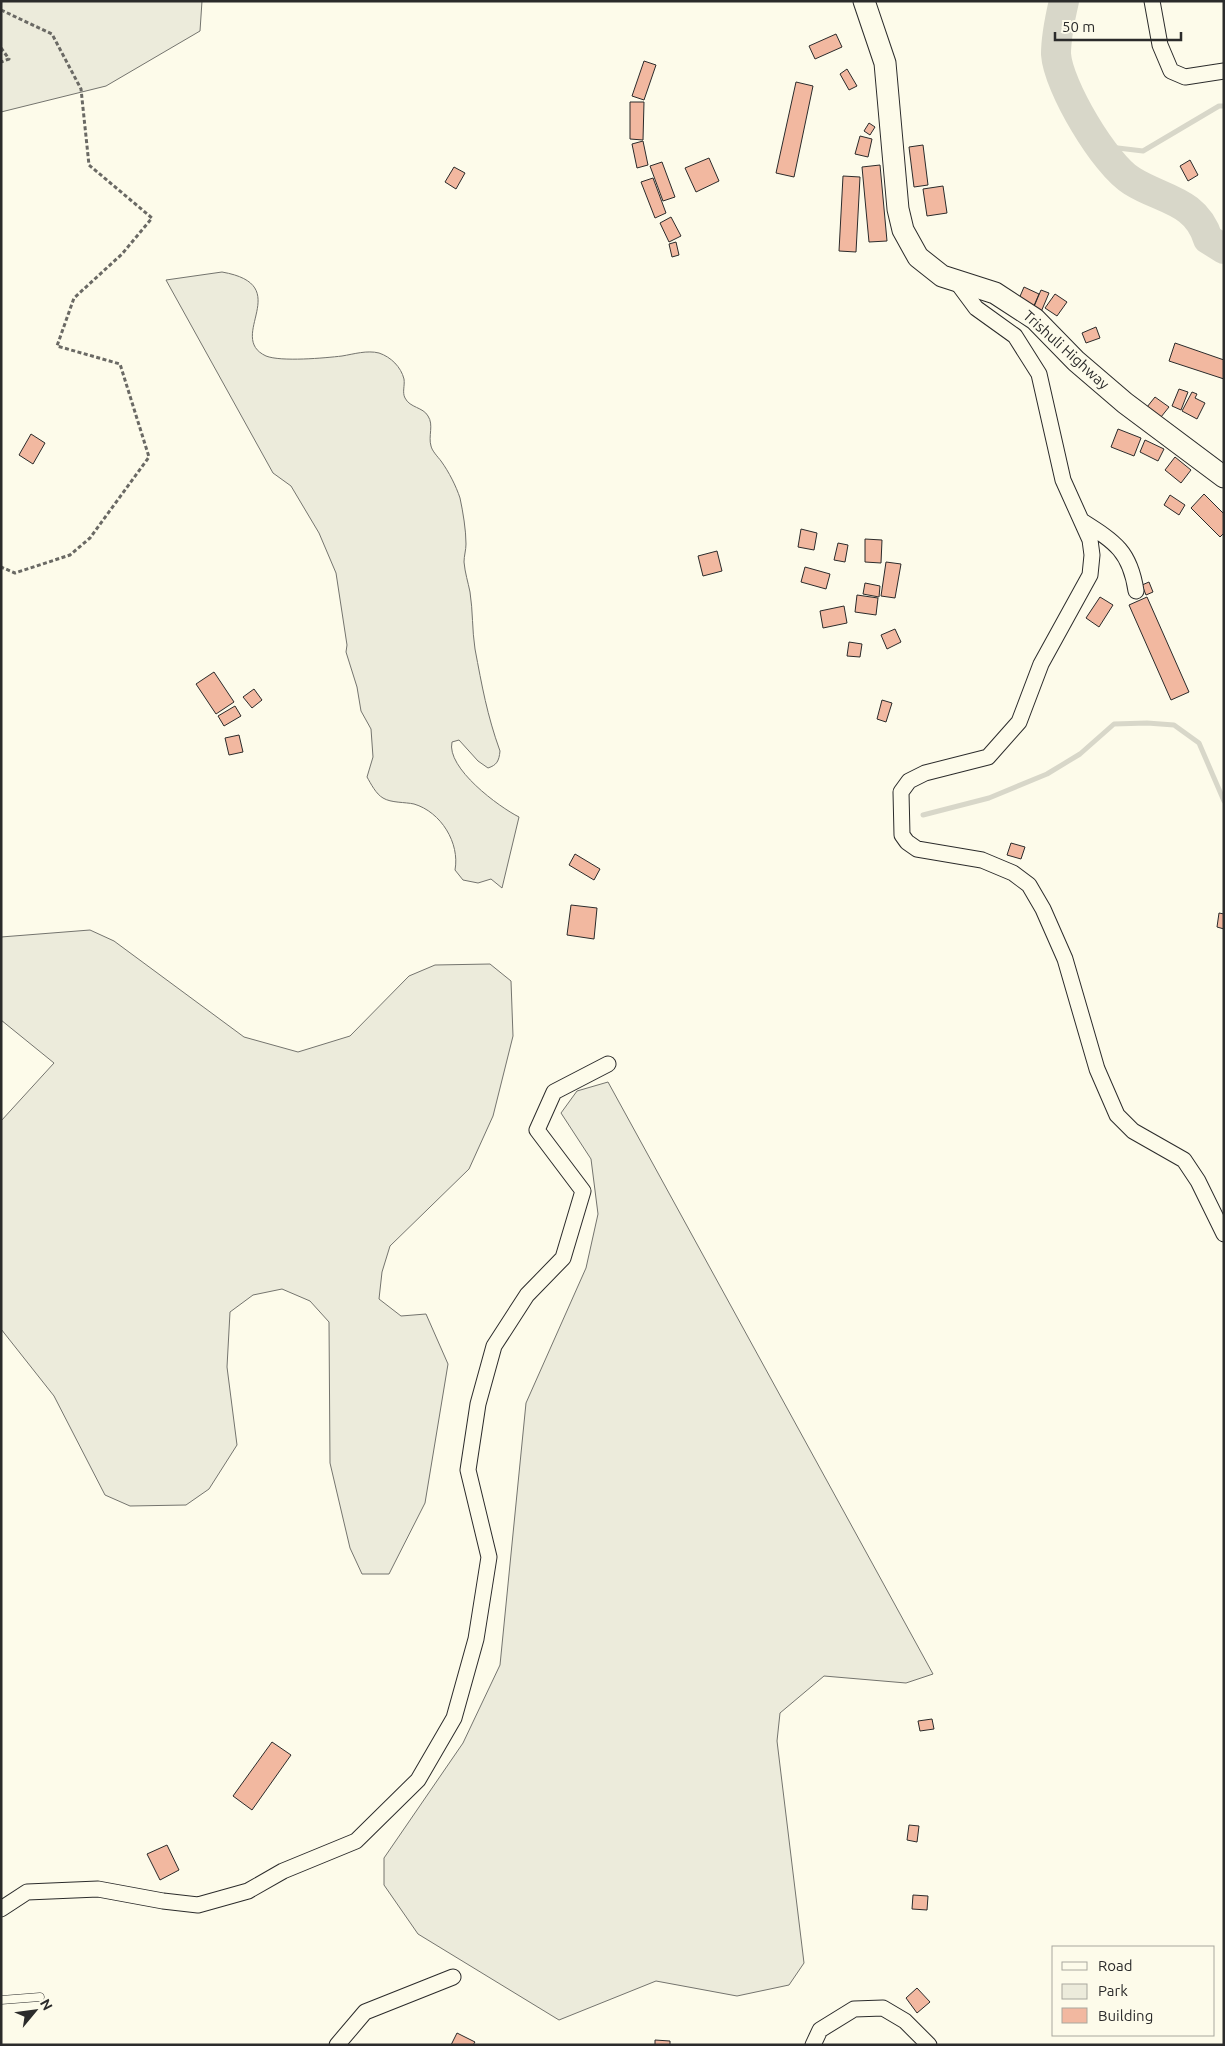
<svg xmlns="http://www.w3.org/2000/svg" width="1225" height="2046" font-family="Ubuntu,sans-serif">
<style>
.green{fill:#ecebdb;stroke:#74746e}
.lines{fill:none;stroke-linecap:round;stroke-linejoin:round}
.stream{stroke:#d8d7c9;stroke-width:5}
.river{stroke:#d8d7c9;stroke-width:30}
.building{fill:#f2b8a0;stroke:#2b2b2b}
.lane-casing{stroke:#2b2b2b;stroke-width:9}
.street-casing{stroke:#2b2b2b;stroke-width:17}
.secondary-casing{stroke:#2b2b2b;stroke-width:23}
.path{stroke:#6a6964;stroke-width:3;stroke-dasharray:4 2.5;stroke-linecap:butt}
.lane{stroke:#fdfbea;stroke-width:8}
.street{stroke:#fdfbea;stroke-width:15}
.secondary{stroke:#fdfbea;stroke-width:21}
.labels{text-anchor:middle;stroke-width:4;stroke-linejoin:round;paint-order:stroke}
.street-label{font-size:15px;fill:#2b2b2b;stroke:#fdfbea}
</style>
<rect width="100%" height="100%" fill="#fdfbea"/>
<path class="green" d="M 1,1 L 202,1 L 200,31 L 106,86 L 1,112 Z
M 222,272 C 297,285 225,337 266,356 C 281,362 325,358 342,356 C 354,354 367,350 379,353 C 391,357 401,367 404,379 C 405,386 402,392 405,398 C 410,408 423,407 428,416 C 434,425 428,436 431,446 C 432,451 438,457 441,461 C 449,472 456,486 460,498 C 463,512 466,530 466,544 C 466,550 464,556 464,562 C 465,573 468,582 470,592 C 473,611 472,630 475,649 C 482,686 487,715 500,751 C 499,761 497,765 488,768 L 478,761 L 459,740 L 452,742 C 446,768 499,807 519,817 L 502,888 L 491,879 L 478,883 L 463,880 L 455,870 C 460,843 441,812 414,804 C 405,802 391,803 383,798 C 376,794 371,784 367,777 L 373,757 L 371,729 L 361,711 L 357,687 L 346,652 L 347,645 L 336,573 L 319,533 L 291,486 L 273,473 L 166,280 Z
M 90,930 L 114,941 L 244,1037 L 298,1052 L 350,1036 L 409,976 L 435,965 L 490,964 L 511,981 L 513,1036 L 493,1116 L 469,1169 L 390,1246 L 382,1272 L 379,1299 L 401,1316 L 426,1314 L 448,1364 L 425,1503 L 389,1574 L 362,1574 L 350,1548 L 330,1463 L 329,1322 L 310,1301 L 282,1289 L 253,1295 L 230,1312 L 227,1367 L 237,1445 L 209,1489 L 186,1505 L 130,1506 L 105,1495 L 54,1396 L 1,1329 L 1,1121 L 54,1063 L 1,1020 L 1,937 Z
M 608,1082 L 933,1674 L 906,1683 L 824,1676 L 780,1713 L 777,1741 L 804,1963 L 789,1985 L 737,1996 L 656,1981 L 559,2020 L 418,1934 L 384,1885 L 384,1858 L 463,1743 L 500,1665 L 526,1403 L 586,1268 L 598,1214 L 591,1159 L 561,1113 L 577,1091 Z"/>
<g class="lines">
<path class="stream" d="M 1101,146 L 1143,151 L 1219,106 L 1224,106
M 923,815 L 989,798 L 1047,774 L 1080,754 L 1114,724 L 1147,723 L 1174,725 L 1199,743 L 1224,801"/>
<path class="river" d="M 1064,1 C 1060,18 1056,37 1056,54 C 1058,86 1105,165 1132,181 C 1162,200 1196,200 1208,239 L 1224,249"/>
</g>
<path class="building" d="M 836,34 L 842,47 L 815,59 L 809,46 Z
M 644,61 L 656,65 L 644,100 L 632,96 Z
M 847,69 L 857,86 L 849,90 L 840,74 Z
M 796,82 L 813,86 L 794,177 L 776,173 Z
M 630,102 L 644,102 L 643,140 L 630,139 Z
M 869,123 L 875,127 L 870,135 L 864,131 Z
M 860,136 L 872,139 L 868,157 L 855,154 Z
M 643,141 L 648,165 L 637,168 L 632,144 Z
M 923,145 L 928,185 L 914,187 L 909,147 Z
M 709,158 L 719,181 L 696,192 L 685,168 Z
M 1190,160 L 1198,175 L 1188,181 L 1180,166 Z
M 662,162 L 675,197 L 663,201 L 650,166 Z
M 880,165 L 887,241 L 869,242 L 862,167 Z
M 454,167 L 465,173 L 456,189 L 445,182 Z
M 843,176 L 860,177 L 856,252 L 839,251 Z
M 653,178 L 666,213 L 655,218 L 641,182 Z
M 943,186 L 947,213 L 927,216 L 923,189 Z
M 671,217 L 681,236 L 669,242 L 660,223 Z
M 676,242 L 679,255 L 672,257 L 669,244 Z
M 1024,287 L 1039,294 L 1033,308 L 1018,301 Z
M 1041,290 L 1049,293 L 1041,312 L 1033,309 Z
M 1055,294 L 1067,302 L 1057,316 L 1045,308 Z
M 1096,327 L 1100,338 L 1086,343 L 1082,333 Z
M 1175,343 L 1224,360 L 1224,379 L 1169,361 Z
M 1179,389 L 1188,392 L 1181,410 L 1172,406 Z
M 1192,392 L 1197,394 L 1195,398 L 1205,403 L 1197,419 L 1182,411 Z
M 1155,397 L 1169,407 L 1161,417 L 1147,407 Z
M 1118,429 L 1141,438 L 1134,456 L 1111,447 Z
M 31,434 L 45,443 L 33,464 L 19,455 Z
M 1145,440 L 1164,449 L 1158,461 L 1140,452 Z
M 1175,457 L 1191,470 L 1181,483 L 1165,470 Z
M 1204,494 L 1224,514 L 1224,533 L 1220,537 L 1191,508 Z
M 1170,495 L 1185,505 L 1179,515 L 1164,505 Z
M 801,529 L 817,533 L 814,550 L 798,547 Z
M 865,539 L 882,540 L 881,563 L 865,562 Z
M 838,543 L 848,545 L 845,562 L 834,560 Z
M 717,551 L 722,571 L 703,576 L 698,556 Z
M 886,562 L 901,564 L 895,598 L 881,596 Z
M 805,567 L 830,574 L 826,589 L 801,582 Z
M 1149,582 L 1153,592 L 1146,595 L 1142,585 Z
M 865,583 L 880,586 L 879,597 L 863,594 Z
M 857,595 L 878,598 L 876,615 L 855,612 Z
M 1100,597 L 1113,605 L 1099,627 L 1086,618 Z
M 1147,597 L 1189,692 L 1171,700 L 1129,605 Z
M 844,606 L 847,623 L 823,628 L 820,611 Z
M 895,629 L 901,642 L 887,649 L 881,635 Z
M 849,642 L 862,644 L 860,657 L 847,656 Z
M 214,672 L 234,702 L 216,714 L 196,684 Z
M 254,689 L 262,700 L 252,708 L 243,697 Z
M 882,700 L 892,703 L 886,722 L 877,719 Z
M 235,706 L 241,716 L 224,726 L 218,716 Z
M 239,735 L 243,752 L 229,755 L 225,738 Z
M 1011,843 L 1025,847 L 1021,859 L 1007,855 Z
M 575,854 L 600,869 L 594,880 L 569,865 Z
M 571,905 L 597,908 L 594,939 L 567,935 Z
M 1219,913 L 1224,914 L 1224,929 L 1217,927 Z
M 932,1719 L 934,1729 L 920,1731 L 918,1721 Z
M 272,1742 L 291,1755 L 252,1810 L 233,1796 Z
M 909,1825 L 919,1826 L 917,1842 L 907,1840 Z
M 167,1845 L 179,1870 L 160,1880 L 147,1854 Z
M 913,1895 L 928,1896 L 927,1910 L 912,1909 Z
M 917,1988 L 930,2002 L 917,2013 L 906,1998 Z
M 457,2033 L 475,2042 L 473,2045 L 451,2045 Z
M 655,2040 L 670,2041 L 670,2045 L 655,2045 Z"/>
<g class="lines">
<defs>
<path id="lane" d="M 1,2000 L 40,1997"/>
<path id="street" d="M 1152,1 L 1160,45 L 1171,71 L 1185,77 L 1224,71
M 956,281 L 976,308 L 1015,336 L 1039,374 L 1063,480 L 1090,540 L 1092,555 L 1090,575 L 1041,664 L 1019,722 L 988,757 L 925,773 L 909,781 L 901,792 L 902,835 L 907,842 L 917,849 L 982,860 L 1013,873 L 1029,885 L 1043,909 L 1065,959 L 1097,1069 L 1117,1115 L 1133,1131 L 1184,1160 L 1198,1181 L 1224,1234
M 1082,521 C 1115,542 1130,551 1136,591
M 1,1909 L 27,1892 L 98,1889 L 163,1901 L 198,1905 L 248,1891 L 283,1871 L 356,1841 L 418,1780 L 454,1718 L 476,1639 L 489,1557 L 468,1470 L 478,1404 L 494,1346 L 527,1295 L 563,1258 L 583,1191 L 537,1130 L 554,1092 L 608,1064
M 337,2045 L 365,2012 L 453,1977
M 813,2045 L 820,2030 L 854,2009 L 883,2008 L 905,2021 L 929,2045"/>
<path id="secondary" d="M 864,1 L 885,63 L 898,209 L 903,230 L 918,257 L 942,276 L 995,293 L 1035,319 L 1076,361 L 1125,403 L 1224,477"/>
</defs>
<use href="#lane" class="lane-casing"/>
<use href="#street" class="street-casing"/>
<use href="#secondary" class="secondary-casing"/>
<path class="path" d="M 1,10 L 52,34 L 81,89 L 89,165 L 152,218 L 122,254 L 74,298 L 57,346 L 120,364 L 149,457 L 90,538 L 70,555 L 15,573 L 1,567
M 1,48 L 9,59 L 1,62"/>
<use href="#lane" class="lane"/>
<use href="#street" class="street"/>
<use href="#secondary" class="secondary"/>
</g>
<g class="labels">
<g class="street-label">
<text transform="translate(1066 350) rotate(42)" y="5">Trishuli Highway</text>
</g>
</g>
<rect width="1225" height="2046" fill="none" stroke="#2b2b2b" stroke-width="5"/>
<rect x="1052" y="1946" width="162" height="90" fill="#fdfbea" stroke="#a9a89e"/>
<rect x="1062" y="1962" width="25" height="8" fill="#fdfbea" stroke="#a9a89e"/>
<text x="1098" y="1971" font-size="15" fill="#2b2b2b">Road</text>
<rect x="1062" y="1984" width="25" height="15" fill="#ecebdb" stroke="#a9a89e"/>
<text x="1098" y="1996" font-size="15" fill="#2b2b2b">Park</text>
<rect x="1062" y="2008" width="25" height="15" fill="#f2b8a0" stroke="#a9a89e"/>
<text x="1098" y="2021" font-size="15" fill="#2b2b2b">Building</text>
<g transform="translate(35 2011) rotate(61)" stroke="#fdfbea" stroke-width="4" paint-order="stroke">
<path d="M0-4L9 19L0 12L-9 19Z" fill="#2b2b2b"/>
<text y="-8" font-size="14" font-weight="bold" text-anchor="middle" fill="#2b2b2b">N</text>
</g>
<path d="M1055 32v8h126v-8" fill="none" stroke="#2b2b2b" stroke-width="2.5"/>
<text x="1062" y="32" font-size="15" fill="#2b2b2b" stroke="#fdfbea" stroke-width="4" paint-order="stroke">50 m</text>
</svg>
